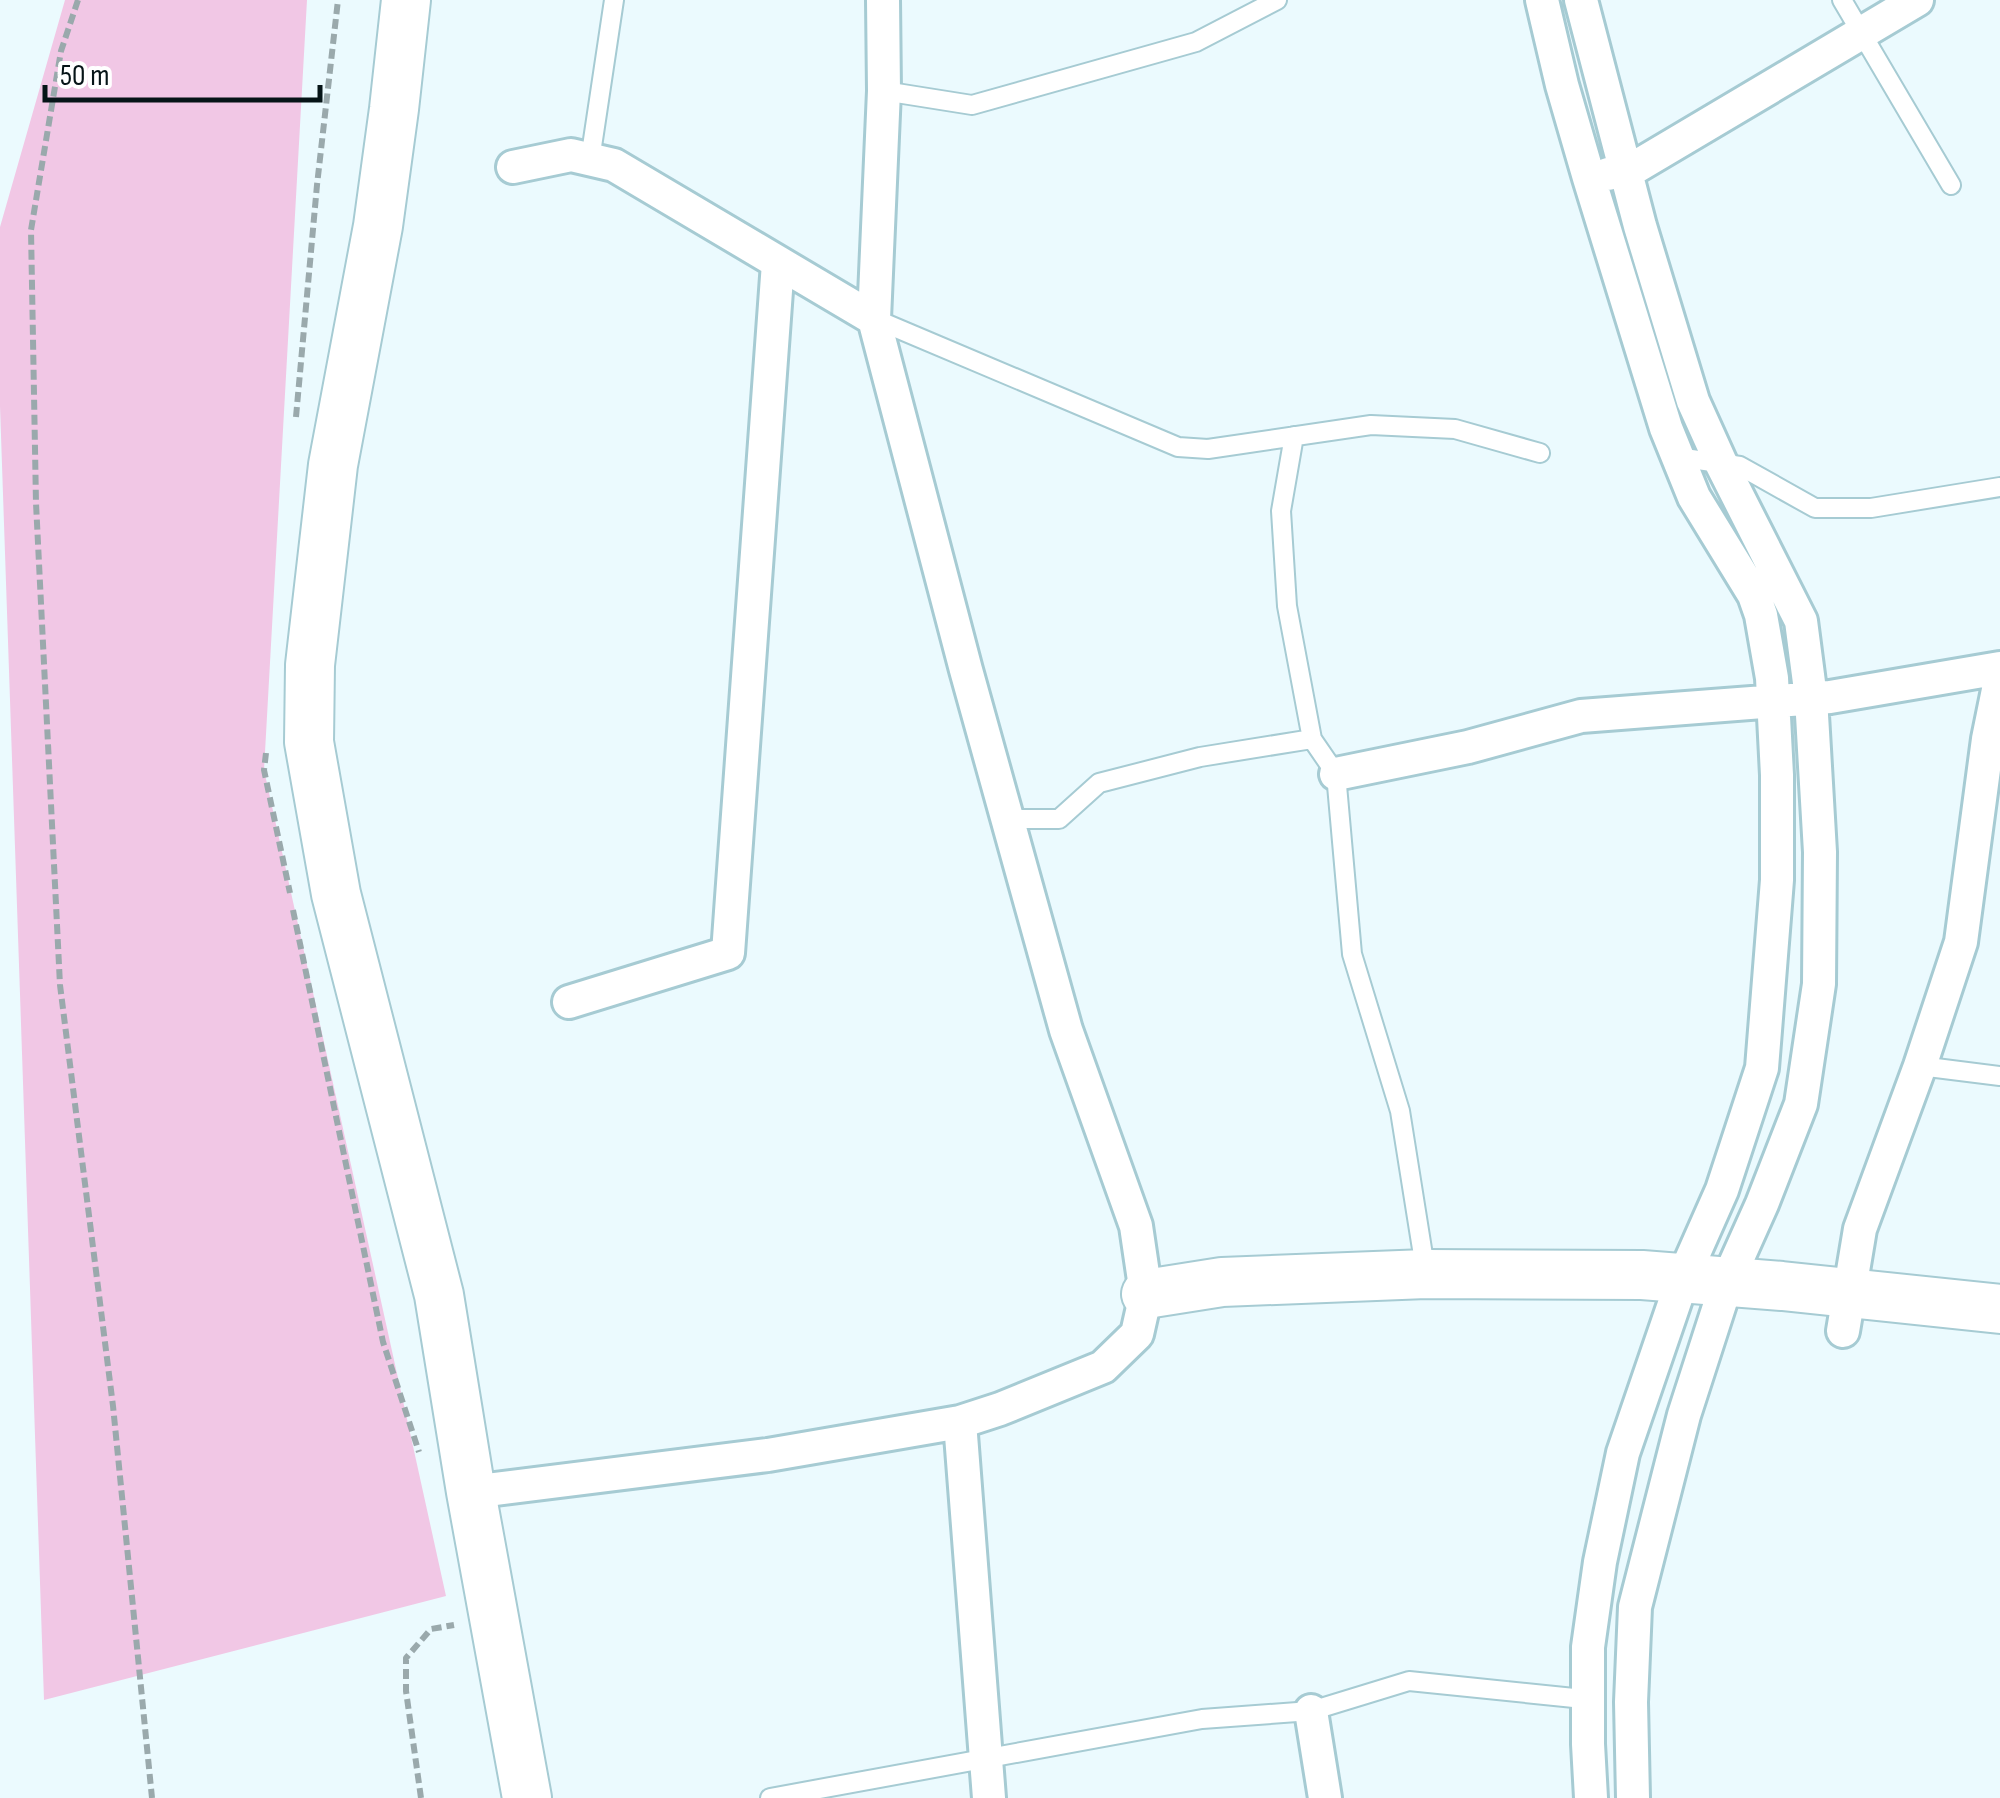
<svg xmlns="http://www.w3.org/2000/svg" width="2000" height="1798" font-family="'Sofia Sans Condensed',sans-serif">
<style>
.green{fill:#f1c7e5}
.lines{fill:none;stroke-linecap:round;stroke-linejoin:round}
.lane-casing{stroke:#a6cbd3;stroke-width:22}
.street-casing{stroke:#a6cbd3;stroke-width:38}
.secondary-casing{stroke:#a6cbd3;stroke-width:52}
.path{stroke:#9aa9ac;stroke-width:6;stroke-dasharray:10 5;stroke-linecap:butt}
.lane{stroke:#fff;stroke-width:18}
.street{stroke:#fff;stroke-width:32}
.secondary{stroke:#fff;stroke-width:48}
</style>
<rect width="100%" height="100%" fill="#ebfafe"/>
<path class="green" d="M 65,0 L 307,0 L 264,770 L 446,1596 L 44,1700 L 0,406 L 0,227 Z"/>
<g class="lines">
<defs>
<path id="lane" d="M 1842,0 L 1951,185
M 884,91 L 972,105 L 1196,42 L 1277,0
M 590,160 L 614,0
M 875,319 L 1178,447 L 1208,449 L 1371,425 L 1455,429 L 1540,453
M 1294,436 L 1281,511 L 1287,606 L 1312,739 L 1336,774 L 1352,954 L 1400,1111 L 1426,1274
M 1677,457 L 1740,466 L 1815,508 L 1871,508 L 2000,487
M 1007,819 L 1059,819 L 1099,783 L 1200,757 L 1312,739
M 1920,1066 L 2000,1076
M 770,1798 L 1202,1719 L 1311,1711 L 1409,1681 L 1574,1698 L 1588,1702"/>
<path id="street" d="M 1542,0 L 1562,85 L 1589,178 L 1666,428 L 1694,497 L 1754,595 L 1761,615 L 1772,678 L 1777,775 L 1777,880 L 1762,1068 L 1722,1190 L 1683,1278 L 1623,1453 L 1600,1562 L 1588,1647 L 1588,1744 L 1591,1798
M 1581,0 L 1640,226 L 1693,401 L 1721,463 L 1801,621 L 1811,698 L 1820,852 L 1819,984 L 1801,1104 L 1762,1204 L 1727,1282 L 1684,1415 L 1635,1607 L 1631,1702 L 1633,1798
M 513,167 L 571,155 L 614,165 L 874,319
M 1608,174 L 1634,168 L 1917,0
M 1336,774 L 1468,747 L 1581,716 L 1830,697 L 2000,668
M 569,1002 L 728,953 L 778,263
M 1843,1331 L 1860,1229 L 1920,1066 L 1961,942 L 1988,739 L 2000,680
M 960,1422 L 989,1798
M 471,1492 L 768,1455 L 960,1422 L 1000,1409 L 1103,1367 L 1137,1334 L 1146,1294 L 1136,1226 L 1066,1030 L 966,670 L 874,319 L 884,91 L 883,0
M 1311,1711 L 1325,1798"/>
<path id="secondary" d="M 406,0 L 394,109 L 378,226 L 333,465 L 310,665 L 309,742 L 336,894 L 439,1295 L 471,1492 L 527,1798
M 1146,1294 L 1222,1282 L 1426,1274 L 1642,1275 L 1782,1286 L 2000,1309"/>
</defs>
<use href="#lane" class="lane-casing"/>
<use href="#street" class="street-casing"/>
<use href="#secondary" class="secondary-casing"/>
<path class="path" d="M 78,0 L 61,51 L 31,230 L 36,503 L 60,985 L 113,1406 L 152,1798
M 296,417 L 317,185 L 338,0
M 266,753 L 264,770 L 290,893
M 293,910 L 383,1342 L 419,1452
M 421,1798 L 406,1691 L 406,1658 L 431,1629 L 454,1625"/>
<use href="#lane" class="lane"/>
<use href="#street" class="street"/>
<use href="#secondary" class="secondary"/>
</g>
<path d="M45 85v15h275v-15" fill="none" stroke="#061417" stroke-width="5"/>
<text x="60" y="85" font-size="30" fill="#061417" stroke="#ffffff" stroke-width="8" paint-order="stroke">50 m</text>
</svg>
